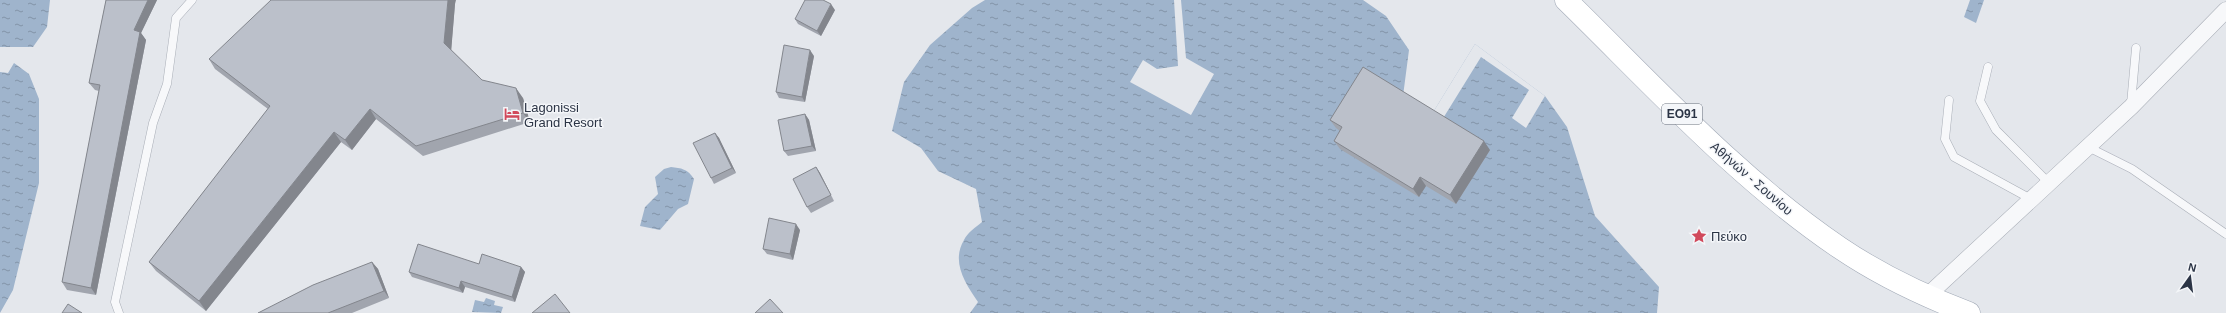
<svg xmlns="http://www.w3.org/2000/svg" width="2226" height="313" font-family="Arial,sans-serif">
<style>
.water{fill:url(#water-ripples)}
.pier{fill:#e4e7ec}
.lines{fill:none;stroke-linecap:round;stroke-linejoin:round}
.lane-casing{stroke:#a9aeb7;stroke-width:9}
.street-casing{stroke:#a9aeb7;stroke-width:17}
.primary-casing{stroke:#a3abb8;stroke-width:23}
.lane{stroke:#f7f8fa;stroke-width:8}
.street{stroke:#f7f8fa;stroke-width:16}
.primary{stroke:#fff;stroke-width:22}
.wall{fill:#a1a5ae}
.shaded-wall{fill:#83868d}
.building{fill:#bbc0ca;stroke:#83868d}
.labels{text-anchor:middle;stroke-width:3;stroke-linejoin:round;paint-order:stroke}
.shield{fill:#f4f6f9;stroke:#676e7b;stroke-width:1}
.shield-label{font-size:12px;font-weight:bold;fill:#2b3445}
.poi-label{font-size:13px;fill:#2b3445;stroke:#f4f6f9;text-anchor:start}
.street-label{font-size:13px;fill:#2b3445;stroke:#f4f6f9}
</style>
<defs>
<pattern id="water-ripples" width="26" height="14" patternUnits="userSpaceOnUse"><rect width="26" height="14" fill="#9fb4cc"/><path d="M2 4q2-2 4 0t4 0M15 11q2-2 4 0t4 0" fill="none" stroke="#8293a7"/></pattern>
</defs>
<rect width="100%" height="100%" fill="#e4e7ec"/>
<path class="water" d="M 0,0 L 50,0 L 47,27 L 33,47 L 0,47 Z
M 985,0 L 1363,0 L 1386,16 L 1409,50 L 1403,96 L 1432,114 L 1475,44 L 1545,96 L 1567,127 L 1595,216 L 1659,287 L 1657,313 L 970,313 L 978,302 C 965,283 951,262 964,240 C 967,233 976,227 982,222 L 976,189 L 938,171 L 921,148 L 892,131 L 904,82 L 930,45 L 972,8 Z
M 1970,0 L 1984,0 L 1976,23 L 1964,17 Z
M 14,63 L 29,74 L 39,99 L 39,183 L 13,290 L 0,313 L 0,72 L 8,73 Z
M 671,167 C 681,168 688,169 694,179 L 688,204 L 678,209 L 660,230 L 640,226 L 645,207 L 658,194 L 655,177 L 664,169 Z
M 486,298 L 495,301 L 494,305 L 503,307 L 501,313 L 472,312 L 475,300 L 484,302 Z"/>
<path class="pier" d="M 1174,0 L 1181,0 L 1186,58 L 1214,74 L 1191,115 L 1130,82 L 1143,60 L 1157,69 L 1178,66 Z
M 1475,44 L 1545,96 L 1526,128 L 1512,118 L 1529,90 L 1481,57 L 1442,120 L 1432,114 Z"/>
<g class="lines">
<defs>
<path id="lane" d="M 1988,67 L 1980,101 L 1996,130 L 2049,183
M 1949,100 L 1945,139 L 1954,157 L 2031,199
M 2131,104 L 2136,48
M 2088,147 L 2132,169 L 2226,234
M 119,313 L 115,302 L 153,123 L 167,84 L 176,18 L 192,0"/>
<path id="street" d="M 1927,296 L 2131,107 L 2226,10"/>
<path id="primary" d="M 1566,0 C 1654,86 1738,179 1840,248 C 1880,275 1924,296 1969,313"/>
</defs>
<use href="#lane" class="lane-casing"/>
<use href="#street" class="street-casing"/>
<use href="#primary" class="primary-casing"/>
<use href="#lane" class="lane"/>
<use href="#street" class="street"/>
<use href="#primary" class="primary"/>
</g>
<path class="wall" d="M 106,0 L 157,0 L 141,33 L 146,40 L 96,295 L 67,290 L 62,282 L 99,91 L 95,90 L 89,83 Z
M 455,4 L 451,50 L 482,80 L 523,98 L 530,122 L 423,156 L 376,119 L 352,150 L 341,142 L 206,311 L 156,271 L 149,262 L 268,109 L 215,69 L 209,59 Z
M 835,10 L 821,36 L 798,24 L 795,19 Z
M 814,56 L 805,102 L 779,98 L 776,92 Z
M 805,114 L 809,120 L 816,151 L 788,156 L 784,151 Z
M 1330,120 L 1490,150 L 1456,204 L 1426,186 L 1419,197 L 1340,149 L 1334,141 L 1340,131 L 1336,128 Z
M 715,133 L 719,138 L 736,173 L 714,184 L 711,178 Z
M 816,167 L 820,173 L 834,201 L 811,213 L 807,207 Z
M 800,230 L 793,260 L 767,254 L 763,249 Z
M 372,262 L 378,269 L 389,298 L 352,313 L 258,313 Z
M 479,264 L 521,267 L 525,272 L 515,302 L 465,287 L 463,293 L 412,277 L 409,272 Z"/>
<path class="shaded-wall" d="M 148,0 L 157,0 L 141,33 L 146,40 L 96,295 L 91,288 L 134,30 Z
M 448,0 L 456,0 L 455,4 L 451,53 L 444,43 Z
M 831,4 L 835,10 L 821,36 L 817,31 Z
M 810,50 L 814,56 L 805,102 L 802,97 Z
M 516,88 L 523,98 L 530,122 L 523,113 Z
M 370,109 L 376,119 L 352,150 L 345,140 Z
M 805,114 L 809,120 L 816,151 L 812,146 Z
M 334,132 L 341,142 L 206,311 L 199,301 Z
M 715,133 L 719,138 L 736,173 L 732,168 Z
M 1484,141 L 1490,150 L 1456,204 L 1450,195 Z
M 816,167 L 820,173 L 834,201 L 831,195 Z
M 1420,177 L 1426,186 L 1419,197 L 1413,189 Z
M 796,224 L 800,230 L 793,260 L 790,254 Z
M 372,262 L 378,269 L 389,298 L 384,291 Z
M 521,267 L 525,272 L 515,302 L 512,297 Z
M 461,281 L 465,287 L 463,293 L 459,288 Z"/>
<path class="building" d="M 106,0 L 148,0 L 134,30 L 140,32 L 91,288 L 62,282 L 100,85 L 89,83 Z
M 271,0 L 448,0 L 444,43 L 482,80 L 516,88 L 523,113 L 416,146 L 370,109 L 345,140 L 334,132 L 199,301 L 149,262 L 270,106 L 209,59 Z
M 805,0 L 823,0 L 831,4 L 817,31 L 795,19 Z
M 784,45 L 810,50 L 802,97 L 776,92 Z
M 1363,67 L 1484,141 L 1450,195 L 1420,177 L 1413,189 L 1334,141 L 1342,127 L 1330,120 Z
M 805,114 L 812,146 L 784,151 L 778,120 Z
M 715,133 L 732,168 L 711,178 L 693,143 Z
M 816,167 L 831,195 L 807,207 L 793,179 Z
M 769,218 L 796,224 L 790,254 L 763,249 Z
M 418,244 L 479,264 L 482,254 L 521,267 L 512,297 L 461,281 L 459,288 L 409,272 Z
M 372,262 L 384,291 L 328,313 L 258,313 L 313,285 Z
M 555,294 L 570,313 L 532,313 Z
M 770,299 L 783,313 L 755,313 Z
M 68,304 L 82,313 L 62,313 Z"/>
<defs>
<symbol id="hotel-bare" viewBox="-9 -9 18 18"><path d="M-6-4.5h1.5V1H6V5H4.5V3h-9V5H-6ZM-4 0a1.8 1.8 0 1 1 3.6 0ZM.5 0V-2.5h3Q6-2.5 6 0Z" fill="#d1495b" stroke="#f4f6f9" stroke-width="2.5" paint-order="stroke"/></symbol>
<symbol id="sight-bare" viewBox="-9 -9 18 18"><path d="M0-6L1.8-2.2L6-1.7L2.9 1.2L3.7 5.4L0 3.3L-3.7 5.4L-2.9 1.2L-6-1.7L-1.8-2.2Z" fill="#d1495b" stroke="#f4f6f9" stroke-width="2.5" paint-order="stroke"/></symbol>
</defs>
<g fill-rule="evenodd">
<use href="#hotel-bare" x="501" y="103" width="22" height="22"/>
<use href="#sight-bare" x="1688" y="225" width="22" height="22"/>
</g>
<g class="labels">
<rect class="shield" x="1662" y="104" width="40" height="20" rx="3"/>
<g class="shield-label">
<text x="1682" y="118">ΕΟ91</text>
</g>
<g class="poi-label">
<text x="524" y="112">Lagonissi<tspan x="524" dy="15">Grand Resort</tspan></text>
<text x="1711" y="241">Πεύκο</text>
</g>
<g class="street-label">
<text transform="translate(1752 178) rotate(41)" y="5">Αθήνών - Σουνίου</text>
</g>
</g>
<g transform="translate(2190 277) rotate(14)" stroke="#f4f6f9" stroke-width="3" paint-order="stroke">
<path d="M0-3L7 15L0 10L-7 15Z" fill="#2b3445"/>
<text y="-6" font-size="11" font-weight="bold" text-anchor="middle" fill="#2b3445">N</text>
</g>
</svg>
